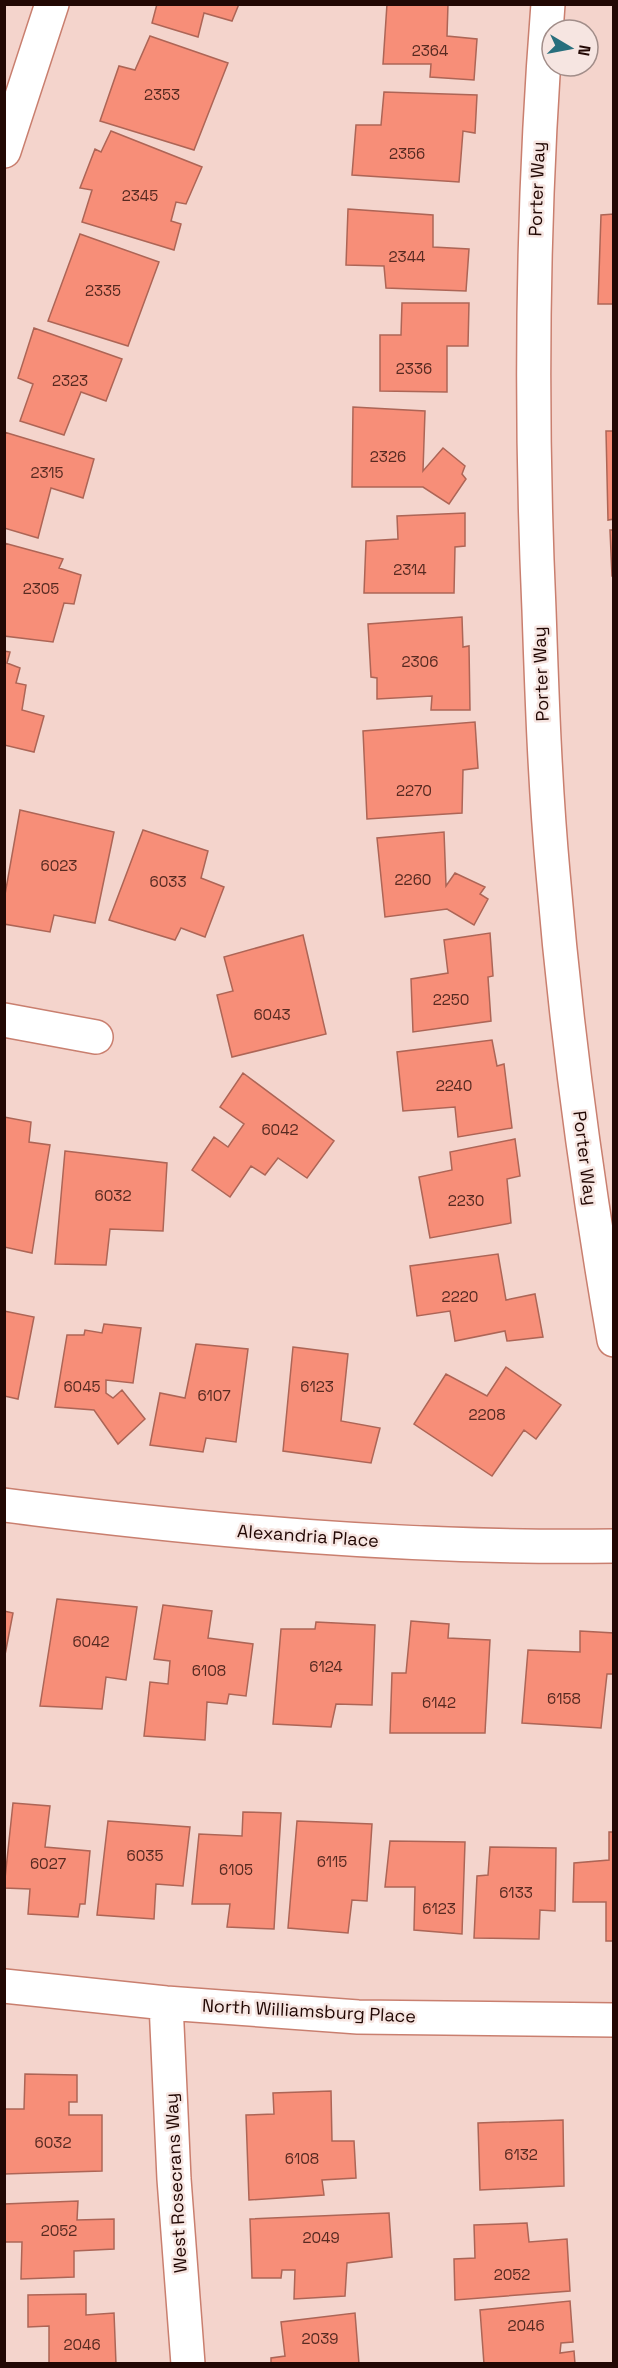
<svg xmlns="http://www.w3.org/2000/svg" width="618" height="2368" font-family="'Space Grotesk',sans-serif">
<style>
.building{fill:#f78e78;stroke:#ad6556;stroke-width:1.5}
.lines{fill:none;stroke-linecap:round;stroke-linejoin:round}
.minor-casing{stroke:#c97f6f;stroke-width:36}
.tertiary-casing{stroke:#c97f6f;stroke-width:36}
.minor{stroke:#fff;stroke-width:33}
.tertiary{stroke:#fff;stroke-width:33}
.labels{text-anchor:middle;stroke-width:5;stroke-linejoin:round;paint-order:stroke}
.number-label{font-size:15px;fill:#572a21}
.street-label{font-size:18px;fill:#220804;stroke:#f6e5e1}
</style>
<rect width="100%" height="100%" fill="#f4d4cc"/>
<path class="building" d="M 157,4 L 239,4 L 232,21 L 204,13 L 198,37 L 152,23 Z
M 387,4 L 448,4 L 447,36 L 477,39 L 474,80 L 430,77 L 431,64 L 383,64 Z
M 150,36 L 228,63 L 194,150 L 100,121 L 119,66 L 135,70 Z
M 384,92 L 477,95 L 475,133 L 463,131 L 459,182 L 352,175 L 356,125 L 381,125 Z
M 111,131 L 202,167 L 186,204 L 176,202 L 171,221 L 181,224 L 174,250 L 82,222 L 92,190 L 80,188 L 95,149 L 101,152 Z
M 348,209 L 433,215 L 433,247 L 469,249 L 466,291 L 386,288 L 384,266 L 346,265 Z
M 614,214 L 614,304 L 598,304 L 601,215 Z
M 80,234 L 159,262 L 128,346 L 48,321 Z
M 402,303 L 469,303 L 468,346 L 447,346 L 447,392 L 380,391 L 380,335 L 401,335 Z
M 34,328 L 122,359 L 106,401 L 81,392 L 64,435 L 20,421 L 33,384 L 18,378 Z
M 353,407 L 425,411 L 423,471 L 443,448 L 465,466 L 462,474 L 466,479 L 449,504 L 423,487 L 352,487 Z
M 606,431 L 614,431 L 614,519 L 608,520 Z
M 4,432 L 94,459 L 83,498 L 51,488 L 38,538 L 4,528 Z
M 465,513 L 465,546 L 455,547 L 454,593 L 364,593 L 366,541 L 398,539 L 397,516 Z
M 610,530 L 614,530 L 614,576 L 612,576 Z
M 4,543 L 63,559 L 59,568 L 81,575 L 74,604 L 64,603 L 53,642 L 4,636 Z
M 462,617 L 463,647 L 469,646 L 470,710 L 431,710 L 432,696 L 377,699 L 377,678 L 371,677 L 368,624 Z
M 4,651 L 10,652 L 7,663 L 20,668 L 16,683 L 26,685 L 22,710 L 44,716 L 34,752 L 4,745 Z
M 475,722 L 478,768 L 463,770 L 462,813 L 367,819 L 363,731 Z
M 20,810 L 114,832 L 95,923 L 54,915 L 50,932 L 4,924 L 4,900 Z
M 143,830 L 208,851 L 201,878 L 224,887 L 205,937 L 181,928 L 175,940 L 109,920 Z
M 444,832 L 446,886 L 455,873 L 485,887 L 480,894 L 488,899 L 474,925 L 447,909 L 385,917 L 377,838 Z
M 490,933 L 493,976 L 488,977 L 491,1021 L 413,1032 L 411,979 L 448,973 L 444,940 Z
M 303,935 L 326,1034 L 232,1057 L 217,995 L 233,991 L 224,957 Z
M 492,1040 L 497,1066 L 504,1064 L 512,1128 L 458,1137 L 455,1107 L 403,1111 L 397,1052 Z
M 243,1073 L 334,1141 L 307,1178 L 278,1158 L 265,1175 L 251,1166 L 230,1197 L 192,1170 L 214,1137 L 228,1147 L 244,1124 L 220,1107 Z
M 4,1117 L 31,1122 L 29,1142 L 50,1145 L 32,1253 L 4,1247 Z
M 515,1139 L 520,1176 L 507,1179 L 511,1223 L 430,1238 L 419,1177 L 452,1170 L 450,1152 Z
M 65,1151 L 167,1163 L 163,1231 L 110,1229 L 106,1265 L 55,1264 Z
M 498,1254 L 506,1300 L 535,1294 L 543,1337 L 507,1341 L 505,1331 L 455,1341 L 450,1311 L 417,1316 L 410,1266 Z
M 4,1311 L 34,1317 L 18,1399 L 4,1396 Z
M 104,1324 L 141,1328 L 133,1383 L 106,1380 L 106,1393 L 113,1398 L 122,1390 L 145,1419 L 118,1444 L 94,1410 L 55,1407 L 67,1335 L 84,1335 L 85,1330 L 102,1333 Z
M 196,1344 L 248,1349 L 236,1442 L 206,1438 L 203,1452 L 150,1445 L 160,1393 L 185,1398 Z
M 293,1347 L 348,1354 L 341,1421 L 380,1428 L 371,1463 L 283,1451 Z
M 506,1367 L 561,1405 L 536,1439 L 524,1430 L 492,1476 L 414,1424 L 446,1374 L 487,1396 Z
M 57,1599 L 137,1607 L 126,1680 L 106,1677 L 102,1709 L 40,1706 Z
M 163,1605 L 212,1611 L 208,1638 L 253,1644 L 246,1696 L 229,1694 L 227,1704 L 207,1702 L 205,1740 L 144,1736 L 150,1682 L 168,1684 L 170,1661 L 154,1659 Z
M 4,1611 L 13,1613 L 4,1660 Z
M 411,1621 L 449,1624 L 448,1638 L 490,1640 L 485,1733 L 390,1733 L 392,1673 L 406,1673 Z
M 316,1622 L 375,1625 L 372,1705 L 336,1704 L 331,1727 L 273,1724 L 281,1629 L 315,1629 Z
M 580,1631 L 614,1633 L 614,1674 L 607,1674 L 601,1728 L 522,1723 L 528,1650 L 580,1652 Z
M 13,1803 L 50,1806 L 45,1847 L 90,1851 L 85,1904 L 80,1904 L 78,1917 L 28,1914 L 30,1889 L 4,1888 Z
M 243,1812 L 281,1813 L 274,1929 L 227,1927 L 230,1904 L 192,1904 L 199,1834 L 242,1836 Z
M 108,1821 L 190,1827 L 183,1886 L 156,1884 L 154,1919 L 97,1915 Z
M 297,1821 L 372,1824 L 367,1901 L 352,1900 L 348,1933 L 288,1928 Z
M 609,1832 L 614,1832 L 614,1941 L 606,1941 L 606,1902 L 573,1902 L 574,1863 L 609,1860 Z
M 390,1841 L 465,1842 L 462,1934 L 414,1930 L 415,1887 L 385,1887 Z
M 490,1847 L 556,1848 L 555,1911 L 540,1910 L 539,1939 L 474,1938 L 477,1876 L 488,1875 Z
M 25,2074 L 77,2075 L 77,2102 L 69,2102 L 69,2115 L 102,2115 L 102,2171 L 4,2174 L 4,2109 L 24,2109 Z
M 331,2091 L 332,2141 L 354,2141 L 356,2178 L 322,2180 L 324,2195 L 249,2200 L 246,2115 L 274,2114 L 273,2093 Z
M 563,2120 L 564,2186 L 480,2190 L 478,2123 Z
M 78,2201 L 77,2220 L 114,2219 L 114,2249 L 74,2251 L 74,2277 L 21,2279 L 22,2242 L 4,2242 L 4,2204 Z
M 389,2213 L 392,2257 L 347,2263 L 345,2296 L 294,2299 L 295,2270 L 282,2270 L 281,2278 L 252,2278 L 250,2219 Z
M 527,2223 L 529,2242 L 567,2239 L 570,2291 L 455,2300 L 454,2259 L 475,2258 L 474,2225 Z
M 86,2294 L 86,2315 L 114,2313 L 116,2364 L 49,2364 L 49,2326 L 28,2327 L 28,2295 Z
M 570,2301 L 573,2342 L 561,2343 L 560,2353 L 574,2351 L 575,2364 L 484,2364 L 480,2310 Z
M 355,2313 L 359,2364 L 271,2364 L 271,2358 L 285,2356 L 281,2322 Z"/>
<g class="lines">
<defs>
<path id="minor" d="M 548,4 C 532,206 530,408 539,610 C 542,698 545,786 553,873 C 566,1029 587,1185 614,1340
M 4,1020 L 96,1037
M 4,1986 L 166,2003 L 358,2017 L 614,2020
M 166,2003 L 174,2179 L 188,2364"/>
<path id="tertiary" d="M 4,151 L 52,4
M 4,1505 C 207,1531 410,1549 614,1546"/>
</defs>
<use href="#minor" class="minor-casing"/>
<use href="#tertiary" class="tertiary-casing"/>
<use href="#minor" class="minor"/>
<use href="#tertiary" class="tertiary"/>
</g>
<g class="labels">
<g class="number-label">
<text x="430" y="56">2364</text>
<text x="162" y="100">2353</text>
<text x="407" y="159">2356</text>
<text x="140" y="201">2345</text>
<text x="407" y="262">2344</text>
<text x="103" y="296">2335</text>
<text x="414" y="374">2336</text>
<text x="70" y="386">2323</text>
<text x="388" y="462">2326</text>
<text x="47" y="478">2315</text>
<text x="410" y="575">2314</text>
<text x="41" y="594">2305</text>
<text x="420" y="667">2306</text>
<text x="414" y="796">2270</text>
<text x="59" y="871">6023</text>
<text x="413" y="885">2260</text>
<text x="168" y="887">6033</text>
<text x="451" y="1005">2250</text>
<text x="272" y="1020">6043</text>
<text x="454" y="1091">2240</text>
<text x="280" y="1135">6042</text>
<text x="113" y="1201">6032</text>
<text x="466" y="1206">2230</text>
<text x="460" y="1302">2220</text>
<text x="82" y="1392">6045</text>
<text x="317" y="1392">6123</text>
<text x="214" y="1401">6107</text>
<text x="487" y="1420">2208</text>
<text x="91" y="1647">6042</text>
<text x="326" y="1672">6124</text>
<text x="209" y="1676">6108</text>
<text x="564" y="1704">6158</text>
<text x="439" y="1708">6142</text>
<text x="145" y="1861">6035</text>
<text x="332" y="1867">6115</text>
<text x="48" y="1869">6027</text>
<text x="236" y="1875">6105</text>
<text x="516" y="1898">6133</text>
<text x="439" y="1914">6123</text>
<text x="53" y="2148">6032</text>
<text x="521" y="2160">6132</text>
<text x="302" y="2164">6108</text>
<text x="59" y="2236">2052</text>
<text x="321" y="2243">2049</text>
<text x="512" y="2280">2052</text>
<text x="526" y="2331">2046</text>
<text x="320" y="2344">2039</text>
<text x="82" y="2350">2046</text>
</g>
<g class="street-label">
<text transform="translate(537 189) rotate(-88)" y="6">Porter Way</text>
<text transform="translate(541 674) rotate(-92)" y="6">Porter Way</text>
<text transform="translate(585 1158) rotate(83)" y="6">Porter Way</text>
<text transform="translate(308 1536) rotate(4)" y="6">Alexandria Place</text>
<text transform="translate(309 2011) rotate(3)" y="6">North Williamsburg Place</text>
<text transform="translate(176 2183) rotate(-93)" y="6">West Rosecrans Way</text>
</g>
</g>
<rect width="618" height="2368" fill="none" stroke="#220804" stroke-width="12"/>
<g transform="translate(570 48) rotate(100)"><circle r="28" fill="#f6e5e1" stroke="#a18d89" stroke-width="1.5"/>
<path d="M0-4.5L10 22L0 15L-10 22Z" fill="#286f7d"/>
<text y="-9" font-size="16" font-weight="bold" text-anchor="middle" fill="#220804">N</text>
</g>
</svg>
